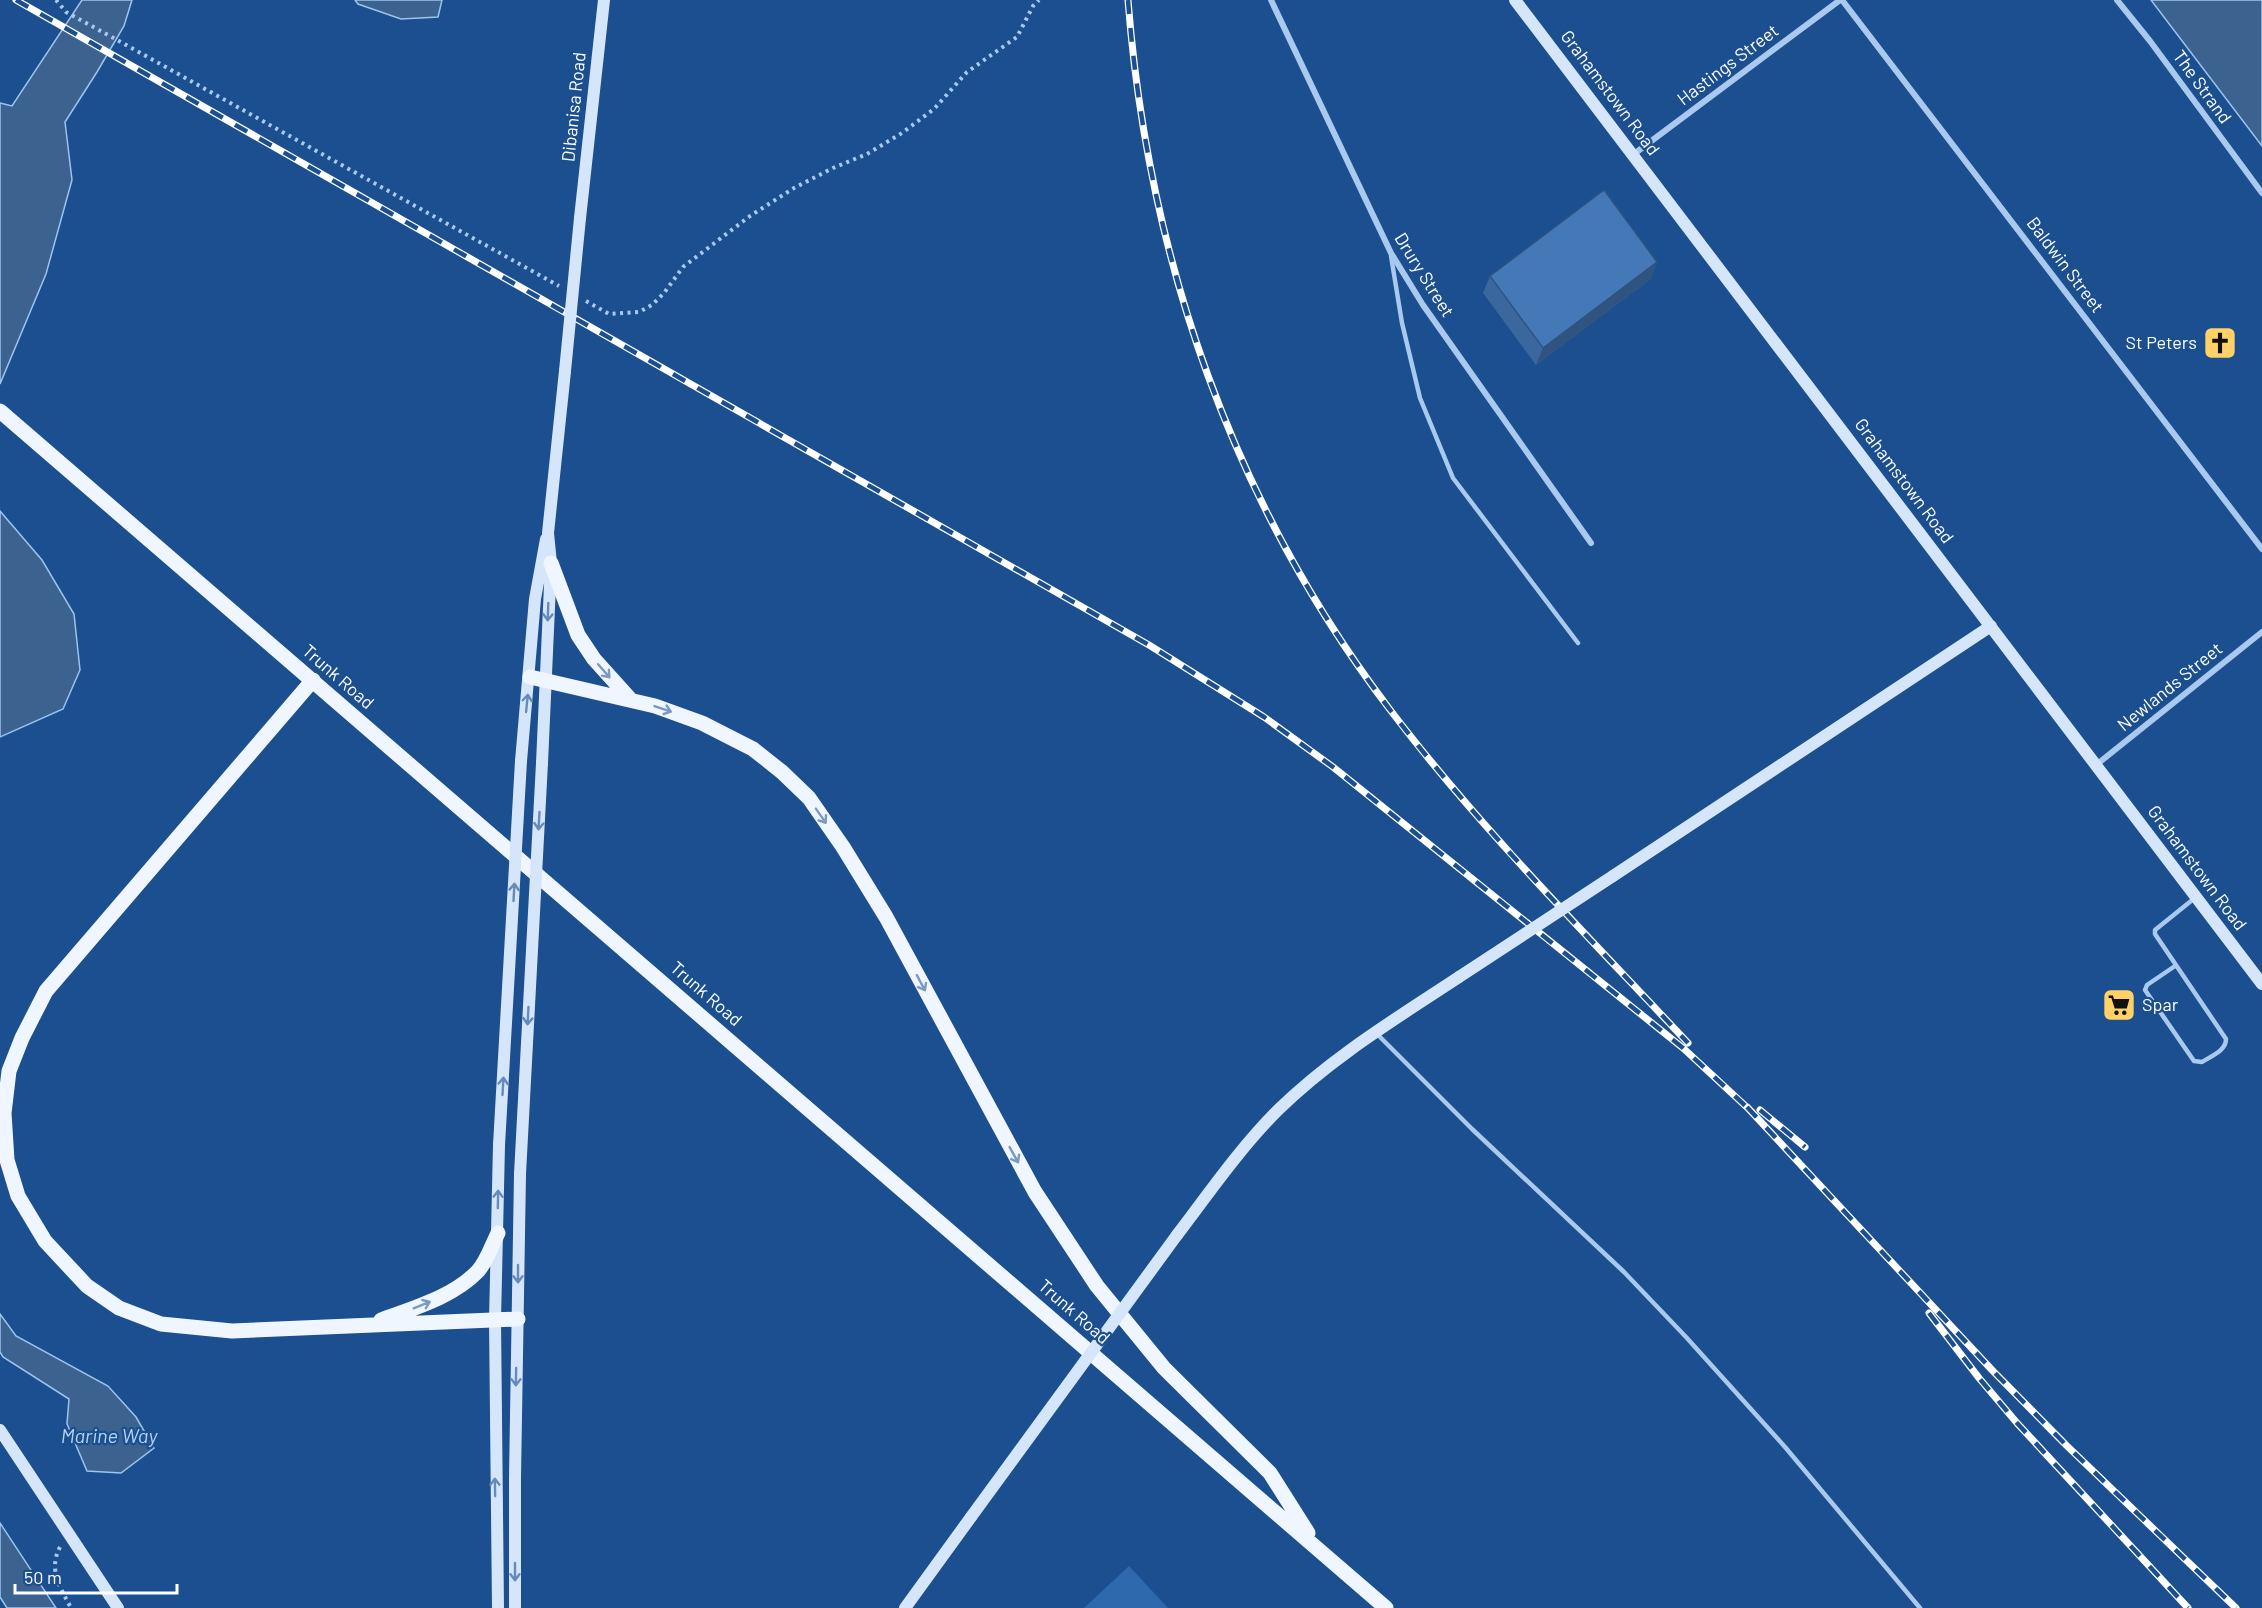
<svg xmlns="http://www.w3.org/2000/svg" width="2262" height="1608" font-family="Barlow,sans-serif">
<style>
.green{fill:#2e69ad}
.water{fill:#3c6290;stroke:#9cc4f0;stroke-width:1.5}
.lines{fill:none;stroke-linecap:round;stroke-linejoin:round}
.path{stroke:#a9c9ee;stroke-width:4;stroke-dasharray:3 4.5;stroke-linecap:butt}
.lane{stroke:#a9c9ee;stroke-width:4.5}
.street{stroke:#a9c9ee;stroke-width:6}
.secondary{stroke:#d6e6fa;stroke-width:12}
.primary{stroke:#f0f6ff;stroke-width:15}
.rail-casing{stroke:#fff;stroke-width:7}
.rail{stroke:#1b4f8f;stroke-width:4.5;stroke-dasharray:14;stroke-linecap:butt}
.secondary-bridge{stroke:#d6e6fa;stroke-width:12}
.wall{fill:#3a679d}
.shaded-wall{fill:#305480}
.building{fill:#4478b7;stroke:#305480;stroke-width:1.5}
.oneway{stroke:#668bba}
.oneway2{stroke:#7b9ac1}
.labels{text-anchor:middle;stroke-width:4.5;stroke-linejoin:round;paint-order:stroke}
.street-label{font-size:18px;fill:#fff;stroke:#1b4f8f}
.poi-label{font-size:18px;fill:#fff;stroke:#1b4f8f;text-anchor:end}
.water-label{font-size:20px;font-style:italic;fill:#b5d3f5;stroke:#1b4f8f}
</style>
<rect width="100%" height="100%" fill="#1b4f8f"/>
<path class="green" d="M 1129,1566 L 1168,1608 L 1084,1608 Z"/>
<path class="water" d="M 82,0 L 132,0 L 124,26 L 97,72 L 65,122 L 72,180 L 46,274 L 0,384 L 0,103 L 12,106 Z
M 355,0 L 442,0 L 438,17 L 401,19 L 358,4 Z
M 2151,0 L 2262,0 L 2262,146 Z
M 0,511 L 42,560 L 74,614 L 80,670 L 63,709 L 0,737 Z
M 0,1314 L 16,1336 L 108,1386 L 136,1417 L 154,1448 L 121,1473 L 87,1471 L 67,1424 L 69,1399 L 3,1357 L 0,1352 Z
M 0,1523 L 56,1608 L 7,1608 L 0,1597 Z"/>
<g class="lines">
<path class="path" d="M 56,0 L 66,12 L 119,41 L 559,286
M 586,301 L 609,314 L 639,312 L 652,305 L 664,293 L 683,267 L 750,216 L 794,188 L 833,168 L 867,154 L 902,133 L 934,109 L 967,72 L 1017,37 L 1033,6 L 1039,0
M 60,1547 C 48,1570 60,1587 71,1608"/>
<path class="lane" d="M 1391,256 L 1402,323 L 1420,398 L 1453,478 L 1578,643
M 2175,966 L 2147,985 L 2145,990 L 2194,1061 L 2202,1062 C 2211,1056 2226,1051 2226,1039 L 2155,934 L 2155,930 L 2196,897
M 1377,1034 L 1472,1129 L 1624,1272 L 1686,1337 L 1785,1447 L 1920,1608"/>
<path class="street" d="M 1271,0 L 1391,253 L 1423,305 L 1591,543
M 1842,0 L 2262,549
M 2117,0 L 2150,41 L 2262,193
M 1634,154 L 1840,0
M 2096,765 L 2262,632"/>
<path class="secondary" d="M 1515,0 L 2262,984
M 580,218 L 604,0
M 521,761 L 535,599 L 546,539
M 542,763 L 551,563 L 548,533 L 565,371
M 1613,876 L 1991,626
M 1177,1235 C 1209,1193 1240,1148 1278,1110 C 1332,1057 1397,1018 1459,977
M 0,1430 L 118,1608
M 498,1608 L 495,1320 L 499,1145
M 515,1608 L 515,1477 L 520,1174
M 905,1608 L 971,1517"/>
<path class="primary" d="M 0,411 L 1386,1608
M 551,563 L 578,635 L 594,659 L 631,700
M 530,677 L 655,706 L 702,723 L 753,749 L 782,772 L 809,798 L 843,847 L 886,917 L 1035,1192 L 1097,1286 L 1164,1368 L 1270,1473 L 1308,1533
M 313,680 L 46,991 L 22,1038 L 9,1071 L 4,1113 L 7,1160 L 18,1196 L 45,1241 L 87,1286 L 119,1308 L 161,1324 L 232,1331 L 518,1319
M 381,1320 C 414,1308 453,1297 478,1271 C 487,1261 492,1245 498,1233"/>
<defs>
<path id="rail" d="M 16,0 L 1149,645 L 1264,717 L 1333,767 L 1683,1048 L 1752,1112
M 1128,0 C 1148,259 1233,504 1391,711 C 1481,829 1587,935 1688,1043
M 1747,1107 L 1992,1370 L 2066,1445 L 2236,1608
M 1760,1110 L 1805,1147
M 1929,1313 L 1979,1378 L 2017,1423 L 2188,1608"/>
</defs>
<use href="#rail" class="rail-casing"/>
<use href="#rail" class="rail"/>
<path class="secondary-bridge" d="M 565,371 L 580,218
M 1459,977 L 1613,876
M 499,1145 L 521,761
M 520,1174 L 542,763
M 971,1517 L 1177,1235"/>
</g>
<path class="wall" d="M 1490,276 L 1651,279 L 1536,365 L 1483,293 Z"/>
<path class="shaded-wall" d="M 1657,262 L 1651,279 L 1536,365 L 1543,348 Z"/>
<path class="building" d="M 1604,190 L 1657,262 L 1543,348 L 1490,276 Z"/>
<defs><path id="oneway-shaft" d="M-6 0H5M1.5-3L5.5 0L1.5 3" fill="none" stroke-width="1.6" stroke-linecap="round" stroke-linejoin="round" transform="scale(1.5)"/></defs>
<g class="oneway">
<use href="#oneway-shaft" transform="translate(548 612) rotate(92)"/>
<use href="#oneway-shaft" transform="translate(527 703) rotate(-84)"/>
<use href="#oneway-shaft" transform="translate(539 821) rotate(93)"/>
<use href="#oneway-shaft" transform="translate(514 892) rotate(-87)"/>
<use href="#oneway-shaft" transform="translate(528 1016) rotate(93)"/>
<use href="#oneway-shaft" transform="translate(503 1086) rotate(-87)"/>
<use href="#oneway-shaft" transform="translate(498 1199) rotate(-89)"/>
<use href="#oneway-shaft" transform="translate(518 1274) rotate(90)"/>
<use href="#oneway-shaft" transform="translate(516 1377) rotate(91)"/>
<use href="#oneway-shaft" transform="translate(495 1487) rotate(-91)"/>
<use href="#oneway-shaft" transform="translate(515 1572) rotate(90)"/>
</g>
<g class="oneway2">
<use href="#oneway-shaft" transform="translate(604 671) rotate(49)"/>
<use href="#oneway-shaft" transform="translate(663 709) rotate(19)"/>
<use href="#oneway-shaft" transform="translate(821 816) rotate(55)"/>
<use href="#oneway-shaft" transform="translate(921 983) rotate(62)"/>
<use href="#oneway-shaft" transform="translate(1014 1155) rotate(61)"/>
<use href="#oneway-shaft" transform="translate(422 1305) rotate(-22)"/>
</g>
<defs>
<symbol id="church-square" viewBox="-11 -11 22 22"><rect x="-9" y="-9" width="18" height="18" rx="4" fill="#ffd166" stroke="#1b4f8f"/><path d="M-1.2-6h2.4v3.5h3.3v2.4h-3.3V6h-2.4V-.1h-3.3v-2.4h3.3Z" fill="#111"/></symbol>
<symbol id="supermarket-square" viewBox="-11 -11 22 22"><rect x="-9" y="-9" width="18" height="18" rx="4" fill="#ffd166" stroke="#1b4f8f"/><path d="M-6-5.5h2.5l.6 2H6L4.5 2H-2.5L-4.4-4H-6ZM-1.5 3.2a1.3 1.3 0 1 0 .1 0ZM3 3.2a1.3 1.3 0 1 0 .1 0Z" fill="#111"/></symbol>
</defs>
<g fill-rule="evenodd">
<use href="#church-square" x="2201" y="324" width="38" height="38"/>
<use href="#supermarket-square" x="2100" y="986" width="38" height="38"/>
</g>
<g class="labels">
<g class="street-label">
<text transform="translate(1728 65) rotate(-37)" y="6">Hastings Street</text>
<text transform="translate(2202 87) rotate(54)" y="6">The Strand</text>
<text transform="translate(1610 93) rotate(53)" y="6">Grahamstown Road</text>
<text transform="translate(574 107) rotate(-84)" y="6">Dibanisa Road</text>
<text transform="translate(2065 265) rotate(53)" y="6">Baldwin Street</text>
<text transform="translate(1424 275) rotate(58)" y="6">Drury Street</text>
<text transform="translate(1904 481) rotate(53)" y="6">Grahamstown Road</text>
<text transform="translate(338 677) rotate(41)" y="6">Trunk Road</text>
<text transform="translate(2170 687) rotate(-39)" y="6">Newlands Street</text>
<text transform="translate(2197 868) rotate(53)" y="6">Grahamstown Road</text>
<text transform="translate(706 994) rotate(41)" y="6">Trunk Road</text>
<text transform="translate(1074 1312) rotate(41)" y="6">Trunk Road</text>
</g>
<g class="poi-label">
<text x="2197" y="349">St Peters</text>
<text x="2142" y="1011" text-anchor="start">Spar</text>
</g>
<g class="water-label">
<text x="109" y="1443">Marine Way</text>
</g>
</g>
<path d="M15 1584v9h162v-9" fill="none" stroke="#ffffff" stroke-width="3"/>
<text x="24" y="1584" font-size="18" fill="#ffffff" stroke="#1b4f8f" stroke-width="4.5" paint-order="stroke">50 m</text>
</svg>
